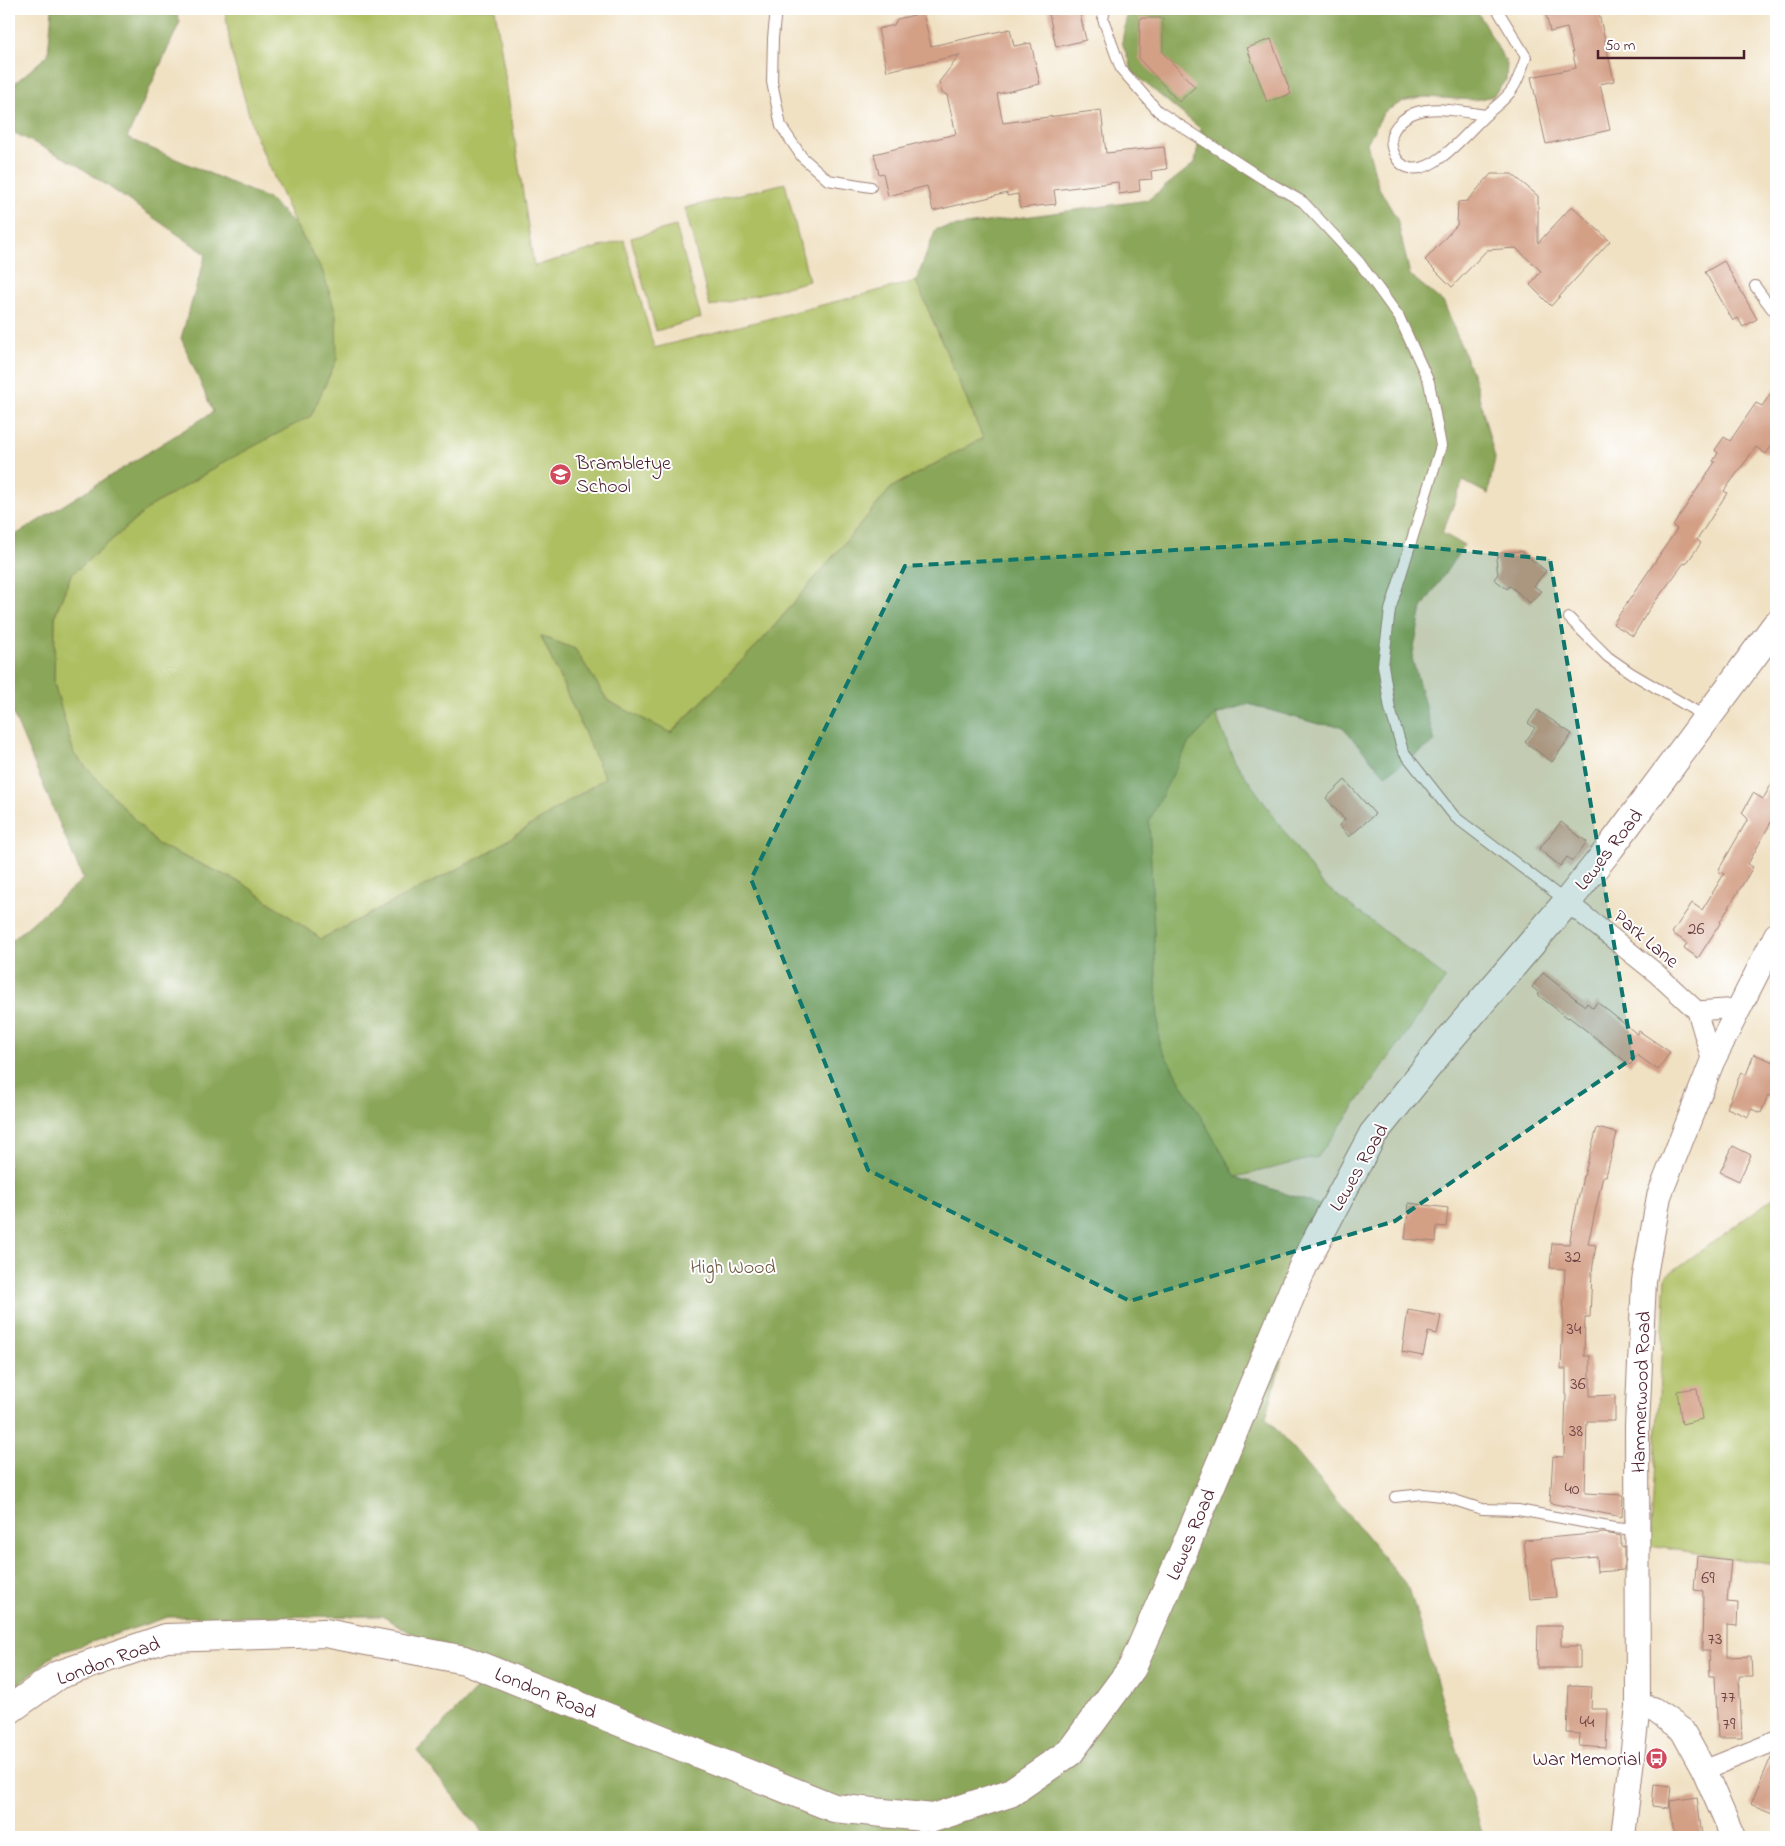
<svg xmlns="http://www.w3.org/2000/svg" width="1785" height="1846" font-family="'Indie Flower',sans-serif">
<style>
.green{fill:#aebf62;stroke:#7c6f46}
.forest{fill:#8aa658;stroke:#6a6242}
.building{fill:#d39f85}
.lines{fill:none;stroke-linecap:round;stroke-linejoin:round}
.service-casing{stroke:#9d8077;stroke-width:12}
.minor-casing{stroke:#9d8077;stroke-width:21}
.tertiary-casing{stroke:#9d8077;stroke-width:26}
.trunk-casing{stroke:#9d8077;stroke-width:30}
.service{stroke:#fff;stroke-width:10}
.minor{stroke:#fff;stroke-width:19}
.tertiary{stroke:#fff;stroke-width:24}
.trunk{stroke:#fff;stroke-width:28}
.marked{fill:#0f766e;fill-opacity:0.2;stroke:#0f766e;stroke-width:4;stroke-dasharray:10 6;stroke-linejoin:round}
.labels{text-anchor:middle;stroke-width:4;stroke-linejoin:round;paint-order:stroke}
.number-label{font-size:18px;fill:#6c3f42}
.poi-label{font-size:20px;fill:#4a1f2b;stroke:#fff;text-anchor:start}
.street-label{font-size:20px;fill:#4a1f2b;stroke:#fff}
.park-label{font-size:20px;fill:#6d573e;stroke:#fff}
</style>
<rect width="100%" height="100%" fill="#fff"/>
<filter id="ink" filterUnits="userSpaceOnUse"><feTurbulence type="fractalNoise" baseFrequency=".02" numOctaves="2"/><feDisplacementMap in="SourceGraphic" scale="10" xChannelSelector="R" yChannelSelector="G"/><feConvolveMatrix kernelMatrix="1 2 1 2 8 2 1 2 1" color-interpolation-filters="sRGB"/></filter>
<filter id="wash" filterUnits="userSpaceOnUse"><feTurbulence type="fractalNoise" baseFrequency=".0096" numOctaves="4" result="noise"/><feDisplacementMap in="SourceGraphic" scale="20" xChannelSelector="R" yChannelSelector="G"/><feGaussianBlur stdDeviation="1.12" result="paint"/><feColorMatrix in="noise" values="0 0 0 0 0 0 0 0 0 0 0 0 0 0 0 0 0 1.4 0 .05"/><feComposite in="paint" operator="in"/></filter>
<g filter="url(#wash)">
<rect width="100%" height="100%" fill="#f0e1c3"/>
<path class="green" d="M 225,9 L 495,9 L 534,266 L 624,240 L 654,348 L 916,281 L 983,438 L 892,487 L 764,638 L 671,733 L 608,701 L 575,649 L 541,636 L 605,778 L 483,856 L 321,939 L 244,884 L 157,844 L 74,754 L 54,683 L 55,615 L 71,575 L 150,507 L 226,461 L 323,272 L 295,224 L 254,132 L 231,51 Z
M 785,183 L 809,281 L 710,307 L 685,208 Z
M 676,226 L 701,318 L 656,331 L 631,238 Z
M 1216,715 L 1234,760 L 1321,883 L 1446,978 L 1318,1157 L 1236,1177 L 1159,1045 L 1149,821 L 1188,744 Z
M 1776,1196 L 1776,1565 L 1650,1546 L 1666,1276 Z"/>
<path class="forest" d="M 52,9 L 175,9 L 180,22 L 127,138 L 269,199 L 295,224 L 323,272 L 336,314 L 337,359 L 311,416 L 226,461 L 150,507 L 71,575 L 55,615 L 54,683 L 74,754 L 157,844 L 244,884 L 321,939 L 483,856 L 605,778 L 541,636 L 575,649 L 608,701 L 671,733 L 764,638 L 892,487 L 983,438 L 916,281 L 936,229 L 1148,200 L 1195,163 L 1201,129 L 1133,73 L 1122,42 L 1128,9 L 1416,9 L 1419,16 L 1451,9 L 1476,9 L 1507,64 L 1506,80 L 1493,96 L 1475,100 L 1424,97 L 1402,102 L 1384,112 L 1367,143 L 1378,186 L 1397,219 L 1410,275 L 1444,303 L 1475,381 L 1495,458 L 1488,494 L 1463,481 L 1442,533 L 1464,545 L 1422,608 L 1412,658 L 1435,742 L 1385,775 L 1341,726 L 1318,724 L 1248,704 L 1216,715 L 1188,744 L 1149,821 L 1159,1045 L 1236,1177 L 1323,1206 L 1266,1418 L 1297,1453 L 1409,1588 L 1483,1836 L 1464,1837 L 486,1837 L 417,1751 L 486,1679 L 383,1616 L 168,1617 L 55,1654 L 9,1693 L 9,943 L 83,879 L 9,704 L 9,539 L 213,412 L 181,338 L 206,254 L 76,164 L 9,130 L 9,81 L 15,83 L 48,55 Z"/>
<g id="blocks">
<path class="building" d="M 1048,9 L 1079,9 L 1086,40 L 1056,47 Z
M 1545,9 L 1598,9 L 1614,81 L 1600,84 L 1610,130 L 1546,144 L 1531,77 L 1576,68 L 1567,28 L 1550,32 Z
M 923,13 L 931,46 L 1010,29 L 1014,46 L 1031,43 L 1040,84 L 997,94 L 1003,123 L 1101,110 L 1106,153 L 1164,147 L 1167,169 L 1151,171 L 1152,179 L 1139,180 L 1140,191 L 1119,194 L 1118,182 L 1054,190 L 1056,204 L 1020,208 L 1018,194 L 1007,196 L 1007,193 L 933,211 L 927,186 L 888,196 L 883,173 L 879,174 L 874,154 L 956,134 L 947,95 L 942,93 L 939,82 L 960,55 L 887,71 L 878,29 L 894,25 L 897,19 Z
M 1140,18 L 1163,18 L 1163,53 L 1195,87 L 1179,102 L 1139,59 Z
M 1271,39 L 1291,94 L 1267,102 L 1247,48 Z
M 1491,174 L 1512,174 L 1538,196 L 1538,243 L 1572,206 L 1610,241 L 1551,306 L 1530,285 L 1541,271 L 1516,248 L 1487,250 L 1452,287 L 1425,260 L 1457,225 L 1458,202 L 1467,201 Z
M 1724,261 L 1757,319 L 1743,327 L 1738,318 L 1733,321 L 1705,272 Z
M 1776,386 L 1776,439 L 1766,454 L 1756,447 L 1724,491 L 1727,493 L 1697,540 L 1701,543 L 1686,564 L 1684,563 L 1648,611 L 1633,636 L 1613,624 L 1677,529 L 1673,526 L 1715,462 L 1713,461 L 1718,453 L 1715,450 L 1724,437 L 1730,441 L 1756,403 L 1762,406 Z
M 1521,551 L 1546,571 L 1534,586 L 1541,591 L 1530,603 L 1510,586 L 1507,589 L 1494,579 L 1498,574 L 1496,559 L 1500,553 Z
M 1537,710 L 1572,734 L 1552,762 L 1525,742 L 1535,728 L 1528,723 Z
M 1776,776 L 1776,813 L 1748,864 L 1753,867 L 1720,922 L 1721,922 L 1698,958 L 1684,948 L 1687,943 L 1672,933 L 1692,903 L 1702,910 L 1724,874 L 1718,871 L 1748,819 L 1742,813 L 1753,793 L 1763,799 Z
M 1345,780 L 1375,814 L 1349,837 L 1339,825 L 1345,820 L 1326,798 Z
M 1561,822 L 1587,842 L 1572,861 L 1567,857 L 1560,866 L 1539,849 Z
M 1543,973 L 1585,1006 L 1587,1003 L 1593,1008 L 1597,1002 L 1637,1034 L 1639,1031 L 1670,1052 L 1658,1070 L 1637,1055 L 1630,1065 L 1569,1017 L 1568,1018 L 1538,995 L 1539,993 L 1532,987 Z
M 1754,1054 L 1776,1063 L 1776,1098 L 1768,1095 L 1761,1113 L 1751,1109 L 1748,1117 L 1727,1108 L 1741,1072 L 1746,1075 Z
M 1597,1128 L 1617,1133 L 1606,1176 L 1603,1176 L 1588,1244 L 1596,1245 L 1592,1272 L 1590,1317 L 1585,1317 L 1584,1356 L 1590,1356 L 1590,1396 L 1615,1395 L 1615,1421 L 1587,1421 L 1585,1493 L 1623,1495 L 1622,1517 L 1550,1503 L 1553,1456 L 1564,1457 L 1566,1394 L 1566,1369 L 1561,1369 L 1565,1269 L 1550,1268 L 1552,1243 L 1569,1244 L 1583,1176 L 1584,1176 Z
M 1733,1146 L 1751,1155 L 1739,1181 L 1720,1172 Z
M 1409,1203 L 1448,1208 L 1446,1227 L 1437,1226 L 1436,1242 L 1405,1239 Z
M 1408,1310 L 1441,1316 L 1437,1334 L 1428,1332 L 1423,1356 L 1402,1352 Z
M 1697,1388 L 1702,1419 L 1682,1424 L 1677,1391 Z
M 1604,1533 L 1621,1536 L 1621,1547 L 1624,1546 L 1624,1570 L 1597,1572 L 1596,1556 L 1552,1560 L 1556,1597 L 1530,1599 L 1524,1540 Z
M 1697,1556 L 1731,1560 L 1727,1602 L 1738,1603 L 1737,1626 L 1727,1625 L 1727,1657 L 1751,1656 L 1752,1676 L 1739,1676 L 1742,1738 L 1718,1738 L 1715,1676 L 1710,1676 L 1709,1651 L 1702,1651 L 1703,1591 L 1694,1590 Z
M 1538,1626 L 1561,1626 L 1561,1646 L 1580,1646 L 1580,1668 L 1537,1668 Z
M 1569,1685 L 1592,1686 L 1591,1709 L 1608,1709 L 1606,1748 L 1579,1746 L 1580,1734 L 1567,1733 Z
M 1776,1753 L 1776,1814 L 1751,1804 L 1772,1755 Z
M 1654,1784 L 1671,1786 L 1669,1808 L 1652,1806 Z
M 1697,1797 L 1702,1836 L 1674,1837 L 1670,1801 Z"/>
</g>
</g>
<g filter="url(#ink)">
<use href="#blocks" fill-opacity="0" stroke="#9d8077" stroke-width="1"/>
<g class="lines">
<defs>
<path id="service" d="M 776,9 L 773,38 L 772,82 L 781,126 L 802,157 L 828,180 L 871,187
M 1105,9 L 1103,19 L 1121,69 L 1158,111 L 1263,179 L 1303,202 L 1359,262 L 1399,317 L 1429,382 L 1441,446 L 1390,610 L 1383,665 L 1390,709 L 1403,751 L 1455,817 L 1566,901
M 1486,115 C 1463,112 1436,105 1414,113 C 1406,116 1398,123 1394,130 C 1387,143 1395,165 1410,168 C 1435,174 1468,131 1486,115 C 1495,106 1506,100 1513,88 C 1519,79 1522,67 1526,57 L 1497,9
M 1755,286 L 1772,309 L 1776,309
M 1569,618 L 1608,657 L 1631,673 L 1706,717
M 1395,1497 L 1423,1494 L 1442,1496 L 1482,1509 L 1518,1510 L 1614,1528 L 1637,1530"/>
<path id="minor" d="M 1567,902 L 1656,973 L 1697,1011
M 1712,1062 L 1697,1011 L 1738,1008
M 1704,1770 L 1776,1741"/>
<path id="tertiary" d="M 1638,1706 L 1653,1709 L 1682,1730 L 1704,1770 L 1733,1837
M 1623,1837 L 1638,1706 L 1637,1426 L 1644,1281 L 1659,1196 L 1712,1062 L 1776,935"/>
<path id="trunk" d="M 9,1710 L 58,1675 L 166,1638 L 325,1633 L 465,1660 L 834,1808 L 933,1818 L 1010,1793 L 1070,1752 L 1132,1668 L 1181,1557 L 1304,1264 L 1373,1134 L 1449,1040 L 1567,902 L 1610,848 L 1776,625"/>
</defs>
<use href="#service" class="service-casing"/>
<use href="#minor" class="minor-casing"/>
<use href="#tertiary" class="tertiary-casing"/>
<use href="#trunk" class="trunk-casing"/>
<use href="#service" class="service"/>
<use href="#minor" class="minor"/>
<use href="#tertiary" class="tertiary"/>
<use href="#trunk" class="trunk"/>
</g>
</g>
<path class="marked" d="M 1345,540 L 1550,559 L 1633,1058 L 1395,1221 L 1130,1301 L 868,1170 L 751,879 L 905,566 Z"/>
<defs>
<symbol id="school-disc" viewBox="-11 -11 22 22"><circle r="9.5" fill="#d1495b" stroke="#fff"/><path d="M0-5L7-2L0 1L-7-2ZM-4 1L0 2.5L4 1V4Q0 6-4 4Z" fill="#fff"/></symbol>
<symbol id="bus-disc" viewBox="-11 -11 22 22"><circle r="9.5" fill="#d1495b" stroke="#fff"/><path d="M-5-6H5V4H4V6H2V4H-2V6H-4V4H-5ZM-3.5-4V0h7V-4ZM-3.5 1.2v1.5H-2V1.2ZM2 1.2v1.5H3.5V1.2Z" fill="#fff"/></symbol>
</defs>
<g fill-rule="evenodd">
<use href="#school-disc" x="548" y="462" width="25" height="25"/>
<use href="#bus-disc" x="1644" y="1746" width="25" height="25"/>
</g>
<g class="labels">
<g class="number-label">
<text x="1696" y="934">26</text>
<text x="1573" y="1262">32</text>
<text x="1574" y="1334">34</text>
<text x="1578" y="1389">36</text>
<text x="1576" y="1436">38</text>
<text x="1572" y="1494">40</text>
<text x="1708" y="1583">69</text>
<text x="1715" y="1644">73</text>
<text x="1728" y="1702">77</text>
<text x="1587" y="1727">44</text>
<text x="1729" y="1729">79</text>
</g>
<g class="poi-label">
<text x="576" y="469">Brambletye<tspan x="576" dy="23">School</tspan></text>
<text x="1641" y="1765" text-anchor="end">War Memorial</text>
</g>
<g class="street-label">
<text transform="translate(1608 849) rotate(-52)" y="7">Lewes Road</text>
<text transform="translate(1647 938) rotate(40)" y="7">Park Lane</text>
<text transform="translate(1358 1167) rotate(-60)" y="7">Lewes Road</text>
<text transform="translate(1640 1392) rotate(-88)" y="7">Hammerwood Road</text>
<text transform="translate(1190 1534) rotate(-67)" y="7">Lewes Road</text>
<text transform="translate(108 1660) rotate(-20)" y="7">London Road</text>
<text transform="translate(546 1692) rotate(22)" y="7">London Road</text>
</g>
<g class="park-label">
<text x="733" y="1273">High Wood</text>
</g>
</g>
<rect width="1785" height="1846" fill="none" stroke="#fff" stroke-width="30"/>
<path d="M1598 50v8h146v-8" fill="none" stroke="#4a1f2b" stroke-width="2.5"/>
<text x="1605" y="50" font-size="15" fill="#4a1f2b" stroke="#ffffff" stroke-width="4" paint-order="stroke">50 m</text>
</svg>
